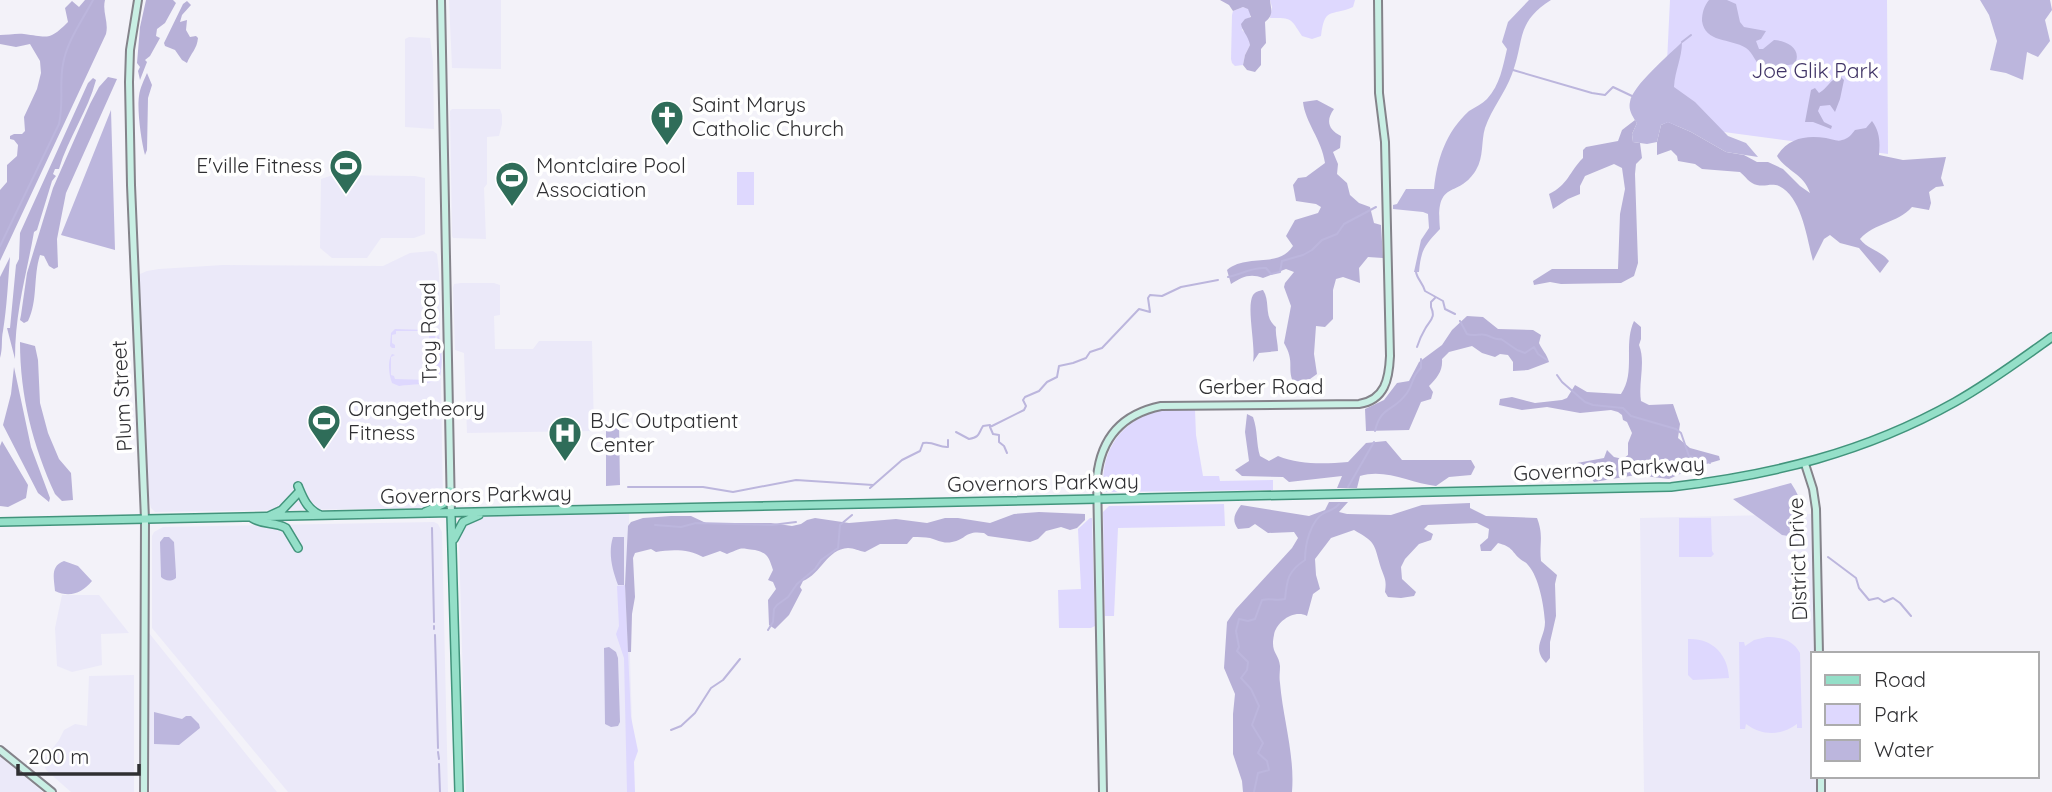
<svg xmlns="http://www.w3.org/2000/svg" width="2052" height="792" font-family="Quicksand,sans-serif">
<style>
.built{fill:#ebe9f9}
.green{fill:#ded8fe}
.forest{fill:#b7b0d7}
.water{fill:#bcb6dd}
.lines{fill:none;stroke-linecap:round;stroke-linejoin:round}
.stream{stroke:#bcb6dd;stroke-width:2}
.secondary-casing{stroke:#84838a;stroke-width:10}
.primary-casing{stroke:#42947c;stroke-width:10}
.secondary{stroke:#c9efe4;stroke-width:6}
.primary{stroke:#94dfc8;stroke-width:7}
.labels{text-anchor:middle;stroke-width:7;stroke-linejoin:round;paint-order:stroke}
.park-label{font-size:21px;fill:#403466;stroke:#fff}
.poi-label{font-size:21px;fill:#2f2f32;stroke:#fff;text-anchor:start}
.street-label{font-size:21px;fill:#2f2f32;stroke:#fff}
</style>
<rect width="100%" height="100%" fill="#f3f2f9"/>
<path class="built" d="M 449,0 L 501,0 L 501,69 L 452,68 Z
M 409,37 L 430,38 L 433,61 L 434,129 L 405,127 L 405,39 Z
M 452,109 L 500,109 L 502,115 L 502,124 L 499,136 L 487,137 L 487,184 L 484,188 L 486,239 L 453,238 L 452,236 L 450,111 Z
M 333,175 L 415,176 L 425,178 L 425,234 L 414,238 L 381,238 L 367,258 L 332,258 L 320,248 L 321,179 Z
M 433,251 L 437,254 L 439,273 L 443,503 L 427,508 L 155,512 L 151,508 L 148,495 L 138,283 L 140,274 L 147,271 L 159,269 L 223,265 L 383,266 L 410,253 Z
M 461,283 L 494,283 L 500,285 L 500,315 L 494,316 L 495,349 L 533,349 L 539,341 L 592,341 L 594,431 L 467,433 L 464,353 L 455,350 L 453,288 L 454,284 Z
M 629,513 L 630,657 L 634,792 L 466,792 L 459,541 L 459,532 L 463,525 L 484,516 Z
M 1811,514 L 1814,654 L 1812,654 L 1812,776 L 1816,776 L 1816,792 L 1644,792 L 1640,518 Z
M 434,522 L 438,524 L 442,532 L 448,792 L 288,792 L 152,628 L 152,536 L 154,532 L 163,527 Z
M 62,595 L 99,595 L 129,633 L 101,634 L 102,665 L 72,672 L 57,666 L 55,628 Z
M 149,633 L 254,764 L 277,792 L 150,792 Z
M 134,675 L 134,792 L 71,792 L 46,770 L 43,761 L 59,740 L 64,730 L 75,724 L 87,726 L 89,676 Z
M 0,757 L 24,776 L 43,792 L 0,792 Z"/>
<path class="green" d="M 1270,0 L 1355,0 L 1353,7 C 1330,17 1325,6 1321,36 L 1312,39 L 1302,36 C 1290,18 1293,18 1270,18 L 1272,7 Z
M 1670,0 L 1887,0 L 1888,154 L 1664,124 Z
M 1243,7 L 1248,8 L 1251,15 L 1242,30 L 1248,35 L 1250,45 L 1245,55 L 1243,65 L 1235,66 L 1232,63 L 1231,59 L 1232,15 L 1233,11 Z
M 737,172 L 754,172 L 754,205 L 737,205 Z
M 395,329 L 427,330 L 436,333 L 432,356 L 436,369 L 433,353 L 438,335 C 443,347 443,373 438,380 C 424,385 413,384 399,386 L 392,383 C 389,375 387,361 392,354 L 395,355 L 391,357 L 391,375 L 394,376 L 395,379 L 428,380 L 429,376 L 432,375 L 429,335 L 425,335 L 425,331 L 396,331 L 396,334 L 392,335 L 392,343 L 395,345 L 395,348 L 392,348 L 390,346 L 391,333 Z
M 1163,410 L 1195,410 L 1196,435 L 1203,476 L 1219,476 L 1220,481 L 1273,480 L 1273,490 L 1107,492 L 1104,490 C 1099,450 1124,417 1163,410 Z
M 1224,504 L 1225,526 L 1118,528 L 1114,616 L 1105,616 L 1103,512 L 1109,506 Z
M 1090,518 L 1092,518 L 1095,626 L 1091,628 L 1059,628 L 1058,590 L 1081,589 L 1078,529 Z
M 1679,518 L 1711,518 L 1712,551 L 1714,554 L 1711,557 L 1679,557 Z
M 625,585 L 631,717 L 638,751 L 634,762 L 635,792 L 627,792 L 624,658 L 616,634 L 619,626 L 617,586 Z
M 1767,637 C 1781,637 1793,640 1800,653 L 1802,728 L 1797,728 L 1797,724 C 1781,736 1762,736 1746,724 L 1745,729 L 1740,729 L 1739,642 L 1744,642 L 1745,646 L 1754,640 Z
M 1688,639 C 1712,638 1728,654 1729,678 L 1693,680 L 1688,675 Z"/>
<path class="forest" d="M 85,0 L 105,0 C 102,12 109,22 106,34 L 0,261 L 0,190 L 7,182 L 7,165 L 17,156 L 18,145 L 14,140 L 10,139 L 10,136 L 14,134 L 22,134 L 25,131 L 24,117 L 37,89 L 41,73 L 40,61 L 30,44 L 16,47 L 0,44 L 0,35 C 8,35 17,33 24,34 C 48,37 49,41 68,22 L 65,8 L 72,1 L 79,7 Z
M 146,0 L 173,0 L 176,3 L 165,23 L 157,29 L 156,36 L 160,38 L 150,56 L 145,60 L 147,62 L 140,80 L 138,71 L 140,67 L 137,63 L 140,27 Z
M 1220,0 L 1270,0 C 1271,10 1274,15 1265,22 L 1266,43 L 1261,49 L 1261,65 L 1255,72 L 1247,70 L 1243,65 L 1245,55 L 1250,45 C 1248,35 1242,31 1241,24 L 1245,19 L 1251,17 L 1248,9 L 1243,7 L 1233,11 L 1229,5 Z
M 187,1 L 191,5 L 182,15 L 180,22 L 187,20 L 186,30 L 190,37 L 196,36 L 198,38 C 197,49 191,53 187,63 L 182,60 L 175,50 L 165,46 L 164,43 L 183,4 Z
M 147,73 L 152,85 L 148,98 L 147,150 L 145,155 C 141,140 137,110 139,96 C 140,88 144,80 147,73 Z
M 1840,76 L 1844,80 L 1840,99 L 1835,112 L 1830,105 L 1820,106 L 1818,111 L 1824,122 L 1832,126 L 1831,129 L 1813,122 L 1805,122 L 1811,90 L 1815,88 L 1819,93 C 1829,87 1828,81 1840,76 Z
M 108,77 L 117,79 L 66,193 L 57,239 L 58,267 L 54,269 L 49,266 L 44,256 L 40,255 C 33,277 38,301 28,321 L 24,323 L 20,320 L 21,315 L 27,273 L 53,188 L 90,104 L 99,87 Z
M 93,78 L 96,80 C 88,111 68,138 59,169 L 55,169 L 53,174 L 56,176 L 52,181 L 37,230 L 34,232 C 26,277 15,312 15,359 L 7,328 L 10,328 L 16,265 L 19,259 L 20,233 L 88,83 Z
M 1317,100 L 1334,109 C 1325,121 1329,130 1341,136 L 1340,148 L 1333,152 L 1338,164 L 1337,174 L 1347,183 L 1350,195 L 1359,203 L 1370,207 L 1374,223 L 1381,225 L 1383,258 L 1368,257 L 1359,268 L 1360,283 L 1343,277 L 1336,279 L 1333,290 L 1333,319 L 1325,327 L 1316,326 L 1314,354 L 1317,374 L 1310,379 L 1293,382 C 1287,367 1295,362 1284,343 L 1291,306 L 1284,287 L 1285,283 L 1294,272 L 1286,269 L 1263,278 C 1250,273 1242,277 1231,284 L 1227,270 C 1247,253 1278,269 1293,246 L 1286,236 L 1295,220 L 1318,213 L 1321,207 L 1316,204 L 1296,201 L 1293,185 L 1298,178 L 1306,177 L 1325,163 C 1322,140 1305,122 1303,102 Z
M 1635,120 L 1637,123 L 1632,134 L 1633,142 L 1640,143 L 1642,158 L 1636,164 L 1635,174 L 1638,263 L 1634,276 L 1621,283 L 1561,284 L 1550,282 L 1534,285 L 1533,281 L 1552,269 L 1618,269 L 1620,214 L 1625,189 L 1622,168 L 1614,164 L 1585,176 L 1580,186 L 1580,194 L 1568,199 L 1553,209 L 1549,194 C 1568,185 1569,172 1583,158 L 1583,150 L 1586,147 L 1618,141 L 1622,130 Z
M 1872,121 C 1880,132 1880,142 1879,155 L 1903,160 L 1946,157 L 1941,178 L 1944,186 L 1936,187 L 1929,192 L 1931,203 L 1929,210 L 1912,207 C 1897,224 1875,222 1860,239 C 1868,250 1879,249 1889,261 L 1880,273 L 1859,248 L 1840,243 L 1830,235 L 1824,239 L 1813,261 C 1807,239 1802,197 1779,186 C 1771,183 1765,187 1757,185 C 1750,184 1745,176 1740,172 L 1702,169 L 1695,164 L 1678,161 L 1677,156 L 1671,150 L 1657,155 L 1657,142 L 1661,125 L 1668,122 L 1691,132 L 1726,152 L 1744,155 L 1757,162 L 1768,162 L 1783,169 L 1800,186 L 1810,193 C 1804,174 1786,171 1777,156 C 1788,138 1806,135 1826,138 C 1831,139 1838,142 1842,140 C 1848,139 1852,134 1855,130 L 1866,128 Z
M 10,257 C 8,282 7,306 3,331 C 1,340 3,348 0,358 L 0,277 Z
M 1263,290 C 1271,302 1263,317 1276,327 C 1275,334 1278,343 1278,351 L 1259,353 L 1253,362 C 1256,345 1246,307 1253,295 C 1256,291 1259,291 1263,290 Z
M 1467,316 L 1483,317 L 1498,329 L 1533,330 L 1541,335 L 1539,343 C 1542,350 1547,354 1549,362 L 1528,370 L 1513,371 L 1513,362 L 1508,355 L 1500,354 L 1495,357 L 1482,353 L 1472,346 L 1449,352 L 1442,359 C 1443,371 1437,378 1429,386 L 1433,392 L 1431,399 L 1421,402 L 1409,430 L 1366,431 L 1365,409 L 1384,400 L 1397,383 L 1409,381 L 1419,362 L 1442,345 L 1452,330 Z
M 1634,321 L 1641,327 L 1641,339 L 1639,345 C 1646,362 1638,383 1641,401 L 1649,405 L 1673,404 L 1680,424 L 1678,438 L 1690,448 L 1719,456 L 1720,460 L 1693,468 L 1669,479 L 1636,475 L 1594,482 L 1591,478 L 1592,475 L 1586,471 L 1574,469 L 1577,463 L 1604,458 L 1607,450 L 1614,457 L 1623,459 L 1628,455 L 1628,443 L 1632,433 L 1627,422 L 1623,420 L 1622,415 L 1618,412 L 1611,410 L 1580,413 L 1547,407 L 1522,410 L 1499,405 L 1500,399 L 1512,397 L 1535,403 L 1562,400 L 1567,398 L 1575,385 L 1587,392 L 1621,394 C 1636,372 1623,345 1634,321 Z
M 20,342 L 35,346 L 38,360 L 40,403 L 48,433 L 59,459 L 71,473 L 73,500 L 62,501 L 55,494 C 33,446 20,396 20,342 Z
M 14,367 L 31,447 L 50,498 L 49,502 L 38,493 L 3,425 L 11,394 Z
M 1247,414 L 1253,417 C 1258,431 1256,443 1260,456 L 1269,461 L 1278,456 C 1300,465 1325,464 1348,462 L 1366,443 L 1386,441 L 1402,460 L 1471,460 L 1475,467 L 1471,475 L 1449,477 L 1436,486 C 1411,483 1385,468 1360,476 L 1357,488 L 1337,488 L 1342,476 L 1289,482 L 1283,477 L 1242,476 L 1235,470 L 1249,461 L 1245,432 Z
M 2,441 L 28,485 L 26,498 L 8,507 L 0,506 L 0,446 Z
M 1329,502 L 1348,502 L 1339,512 L 1347,514 L 1391,515 L 1422,505 L 1470,503 L 1470,508 L 1486,516 L 1537,518 C 1544,536 1539,543 1541,561 L 1557,575 L 1555,584 L 1556,616 L 1550,642 L 1550,658 L 1546,663 C 1531,647 1545,639 1545,622 C 1544,606 1539,577 1528,565 C 1526,562 1522,561 1519,558 C 1510,549 1512,547 1498,543 L 1491,551 L 1481,551 L 1480,545 L 1488,538 L 1489,529 L 1477,523 L 1428,525 L 1424,529 L 1433,534 L 1431,540 L 1419,544 L 1405,559 L 1401,567 L 1402,579 L 1416,592 L 1414,596 L 1401,598 L 1388,597 L 1385,592 C 1387,578 1384,578 1380,565 C 1374,543 1375,542 1354,530 L 1331,538 L 1315,559 L 1316,575 L 1320,589 L 1313,594 L 1307,616 C 1294,609 1276,622 1274,635 C 1270,653 1279,653 1280,666 C 1280,672 1279,677 1280,683 C 1283,719 1295,755 1292,792 L 1243,792 L 1242,781 L 1233,754 L 1233,714 L 1235,694 L 1224,668 L 1227,622 L 1236,609 L 1292,548 L 1298,538 L 1294,532 L 1268,533 L 1255,524 L 1249,528 L 1238,529 C 1231,520 1235,513 1241,505 L 1309,516 L 1325,510 Z
M 1039,512 L 1085,514 L 1085,520 L 1077,528 L 1070,530 L 1061,527 L 1046,531 L 1038,539 L 1030,542 L 988,536 L 984,533 C 965,530 967,539 952,542 C 943,544 938,540 930,538 C 925,537 919,537 913,537 L 907,544 L 880,544 L 865,552 C 859,551 854,548 848,548 C 827,549 821,574 803,581 L 800,587 L 802,590 L 789,615 L 775,629 L 769,625 L 768,600 L 776,589 L 773,582 L 768,580 L 773,570 C 769,558 768,553 755,550 C 738,548 744,547 727,554 L 720,551 L 703,557 C 690,549 671,549 656,552 L 651,549 L 635,553 L 633,558 L 635,597 L 632,614 L 631,652 L 628,652 L 625,585 L 628,526 L 631,522 L 643,518 L 671,516 L 691,516 L 706,523 L 771,523 L 792,526 L 801,524 L 807,520 L 815,518 L 849,523 L 896,519 L 927,523 L 945,518 L 958,518 L 990,523 L 1014,514 Z"/>
<path class="water" d="M 1529,0 L 1551,0 C 1515,23 1525,40 1512,74 C 1505,93 1492,108 1485,128 C 1481,141 1484,157 1476,170 C 1458,200 1435,177 1440,229 C 1425,245 1421,249 1419,272 L 1414,272 L 1421,240 L 1429,228 L 1428,214 L 1423,212 L 1393,209 L 1393,205 L 1397,204 L 1406,189 L 1434,189 C 1437,159 1446,132 1469,111 C 1475,107 1482,104 1487,99 C 1500,85 1503,66 1507,49 L 1502,42 L 1508,22 Z
M 1709,0 L 1727,0 L 1736,4 L 1740,22 L 1744,27 L 1766,31 L 1761,39 L 1756,41 L 1759,49 L 1763,49 L 1774,40 C 1788,41 1802,49 1795,64 L 1762,69 C 1756,63 1753,53 1746,48 C 1730,38 1705,43 1702,21 C 1702,13 1704,6 1709,0 Z
M 1980,0 L 2050,0 L 2052,10 L 2045,20 L 2050,41 L 2038,57 L 2027,52 L 2023,80 L 2006,73 L 1990,70 L 1997,41 L 1989,15 Z
M 1682,42 C 1682,58 1675,70 1674,87 L 1695,102 L 1728,136 L 1746,143 L 1758,157 L 1726,152 L 1691,132 L 1668,122 L 1661,125 L 1657,142 L 1647,144 L 1633,142 L 1632,134 L 1637,123 C 1633,117 1628,110 1630,102 C 1632,86 1669,55 1682,42 Z
M 111,110 L 115,250 L 61,235 Z
M 619,423 L 620,485 L 606,486 L 606,424 Z
M 1791,483 C 1803,501 1807,518 1801,538 L 1782,535 L 1733,499 Z
M 164,537 L 169,537 L 174,542 L 176,574 L 176,578 C 171,582 165,581 161,577 L 160,542 Z
M 613,537 L 624,537 L 624,585 L 618,585 C 612,569 608,553 613,537 Z
M 64,561 L 78,566 L 92,581 C 82,593 70,598 55,591 C 54,578 50,566 64,561 Z
M 609,647 L 616,652 L 618,658 L 620,722 L 618,726 L 611,727 L 605,724 L 604,648 Z
M 154,712 L 182,719 L 186,716 L 191,716 L 199,724 L 200,728 L 179,745 L 154,744 Z"/>
<g class="lines">
<path class="stream" d="M 1682,42 L 1691,35
M 1513,70 L 1592,93 L 1605,95 L 1613,87 L 1632,96
M 0,246 L 59,124 C 64,101 59,85 63,64 C 67,41 82,21 93,0
M 1416,272 C 1417,279 1423,283 1425,291 L 1443,301 L 1445,309 L 1455,314
M 1228,277 C 1243,274 1251,267 1266,268 L 1271,274 L 1280,272 L 1282,261 L 1303,255 L 1312,250 L 1322,240 L 1337,234 L 1344,224 L 1376,207
M 1460,321 L 1467,334 C 1474,337 1480,333 1486,335 C 1493,337 1494,340 1501,339 L 1517,350 L 1525,353 L 1534,347 L 1538,354 L 1547,360
M 1417,347 C 1419,341 1422,334 1425,329 C 1430,320 1436,318 1431,307 L 1431,302 L 1435,298
M 1557,375 L 1562,382 L 1585,402 L 1593,405 L 1623,408 L 1631,416 L 1676,429 L 1681,433 L 1689,456 L 1704,459 L 1710,463
M 1375,431 C 1381,405 1394,412 1407,393 C 1414,383 1411,377 1421,368 L 1421,359
M 956,432 L 969,439 C 980,437 978,434 983,426 L 990,425
M 1007,453 L 1004,446 L 999,442 L 999,435 L 993,434 L 990,427 L 1024,410 L 1026,406 L 1023,400 L 1025,397 L 1039,391 L 1047,382 L 1057,377 L 1059,366 L 1073,363 L 1086,358 L 1090,352 L 1102,348 L 1139,309 L 1150,312 L 1148,298 L 1150,295 L 1162,296 L 1181,287 L 1218,280
M 628,487 L 703,487 L 733,492 L 796,480 L 873,485
M 1348,487 L 1374,442
M 870,488 L 902,460 L 920,451 L 923,443 C 934,441 939,448 948,447 L 948,440
M 655,525 L 681,527 L 696,523 L 772,525 L 796,522
M 432,528 L 434,622
M 1828,557 L 1856,578 L 1859,588 L 1869,600 L 1878,598 L 1884,602 L 1893,598 L 1900,603 L 1911,616
M 434,626 L 434,629
M 768,630 L 773,622 L 774,609 L 777,605 L 788,597 L 797,584 L 815,569 L 821,560 L 838,548 L 840,525 L 852,515
M 435,635 L 438,748
M 671,730 L 681,726 L 695,713 L 711,688 L 723,680 L 740,659
M 438,752 L 439,759
M 439,764 L 440,792
M 1254,792 L 1258,773 L 1269,770 L 1267,761 L 1258,753 L 1263,743 L 1252,725 L 1259,706 L 1251,689 L 1241,678 L 1247,670 L 1248,662 L 1237,651 L 1239,647 L 1236,631 L 1239,619 L 1248,621 L 1255,619 L 1262,600 C 1270,598 1277,601 1285,599 C 1287,579 1288,571 1305,560 C 1305,545 1310,521 1324,513 C 1330,510 1334,510 1339,504"/>
<defs>
<path id="secondary" d="M 138,0 L 130,50 L 129,82 L 131,185 L 145,519 L 144,792
M 441,0 L 451,514
M 1805,464 L 1813,489 L 1816,509 L 1819,654
M 0,750 L 52,792
M 1821,776 L 1821,792
M 1103,792 L 1097,477 C 1101,438 1122,414 1161,406 L 1359,404 C 1385,400 1389,379 1390,356 L 1385,142 L 1379,93 L 1378,0"/>
<path id="primary" d="M 298,486 C 303,498 307,509 320,515
M 425,512 L 443,504 L 450,491
M 451,514 L 459,792
M 269,516 L 282,510 L 298,493
M 252,518 C 265,526 274,521 286,528 L 298,548
M 0,522 L 1671,487 C 1772,475 1864,453 1955,402 C 1989,383 2020,360 2052,337
M 454,539 L 463,522 L 479,515"/>
</defs>
<use href="#secondary" class="secondary-casing"/>
<use href="#primary" class="primary-casing"/>
<use href="#secondary" class="secondary"/>
<use href="#primary" class="primary"/>
</g>
<defs>
<symbol id="church-pin" viewBox="-11 -11 22 30"><path d="M0 17L-7.5 6A9.5 9.5 0 1 1 7.5 6Z" fill="#2f6d59" stroke="#fff"/><path d="M-1.2-6h2.4v3.5h3.3v2.4h-3.3V6h-2.4V-.1h-3.3v-2.4h3.3Z" fill="#fff"/></symbol>
<symbol id="stadium-pin" viewBox="-11 -11 22 30"><path d="M0 17L-7.5 6A9.5 9.5 0 1 1 7.5 6Z" fill="#2f6d59" stroke="#fff"/><path d="M0-5a6.5 5 0 1 0 0 10a6.5 5 0 1 0 0-10ZM-3.5-1.8h7v3.6h-7Z" fill="#fff"/></symbol>
<symbol id="hospital-pin" viewBox="-11 -11 22 30"><path d="M0 17L-7.5 6A9.5 9.5 0 1 1 7.5 6Z" fill="#2f6d59" stroke="#fff"/><path d="M-5-5h3v3.5h4V-5h3V5h-3V1.5h-4V5h-3Z" fill="#fff"/></symbol>
</defs>
<g fill-rule="evenodd">
<use href="#church-pin" x="648" y="98" width="38" height="52"/>
<use href="#stadium-pin" x="327" y="147" width="38" height="52"/>
<use href="#stadium-pin" x="493" y="159" width="38" height="52"/>
<use href="#stadium-pin" x="305" y="402" width="38" height="52"/>
<use href="#hospital-pin" x="546" y="414" width="38" height="52"/>
</g>
<g class="labels">
<g class="park-label">
<text x="1815" y="78">Joe Glik Park</text>
</g>
<g class="poi-label">
<text x="692" y="112">Saint Marys<tspan x="692" dy="24">Catholic Church</tspan></text>
<text x="322" y="173" text-anchor="end">E'ville Fitness</text>
<text x="536" y="173">Montclaire Pool<tspan x="536" dy="24">Association</tspan></text>
<text x="348" y="416">Orangetheory<tspan x="348" dy="24">Fitness</tspan></text>
<text x="590" y="428">BJC Outpatient<tspan x="590" dy="24">Center</tspan></text>
</g>
<g class="street-label">
<text transform="translate(429 333) rotate(-91)" y="7">Troy Road</text>
<text x="1261" y="394">Gerber Road</text>
<text transform="translate(122 396) rotate(-93)" y="7">Plum Street</text>
<text transform="translate(1609 469) rotate(-3)" y="7">Governors Parkway</text>
<text transform="translate(1043 483) rotate(-1)" y="7">Governors Parkway</text>
<text transform="translate(476 495) rotate(-1)" y="7">Governors Parkway</text>
<text transform="translate(1798 559) rotate(-92)" y="7">District Drive</text>
</g>
</g>
<rect x="1811" y="652" width="228" height="126" fill="#ffffff" stroke="#acacad" stroke-width="2"/>
<rect x="1825" y="675" width="35" height="10" fill="#94dfc8" stroke="#acacad" stroke-width="2"/>
<text x="1874" y="687" font-size="21" fill="#2f2f32">Road</text>
<rect x="1825" y="704" width="35" height="21" fill="#ded8fe" stroke="#acacad" stroke-width="2"/>
<text x="1874" y="722" font-size="21" fill="#2f2f32">Park</text>
<rect x="1825" y="740" width="35" height="21" fill="#bcb6dd" stroke="#acacad" stroke-width="2"/>
<text x="1874" y="757" font-size="21" fill="#2f2f32">Water</text>
<path d="M18 764v10h121v-10" fill="none" stroke="#2f2f32" stroke-width="3.5"/>
<text x="28" y="764" font-size="21" fill="#2f2f32" stroke="#ffffff" stroke-width="5" paint-order="stroke">200 m</text>
</svg>
